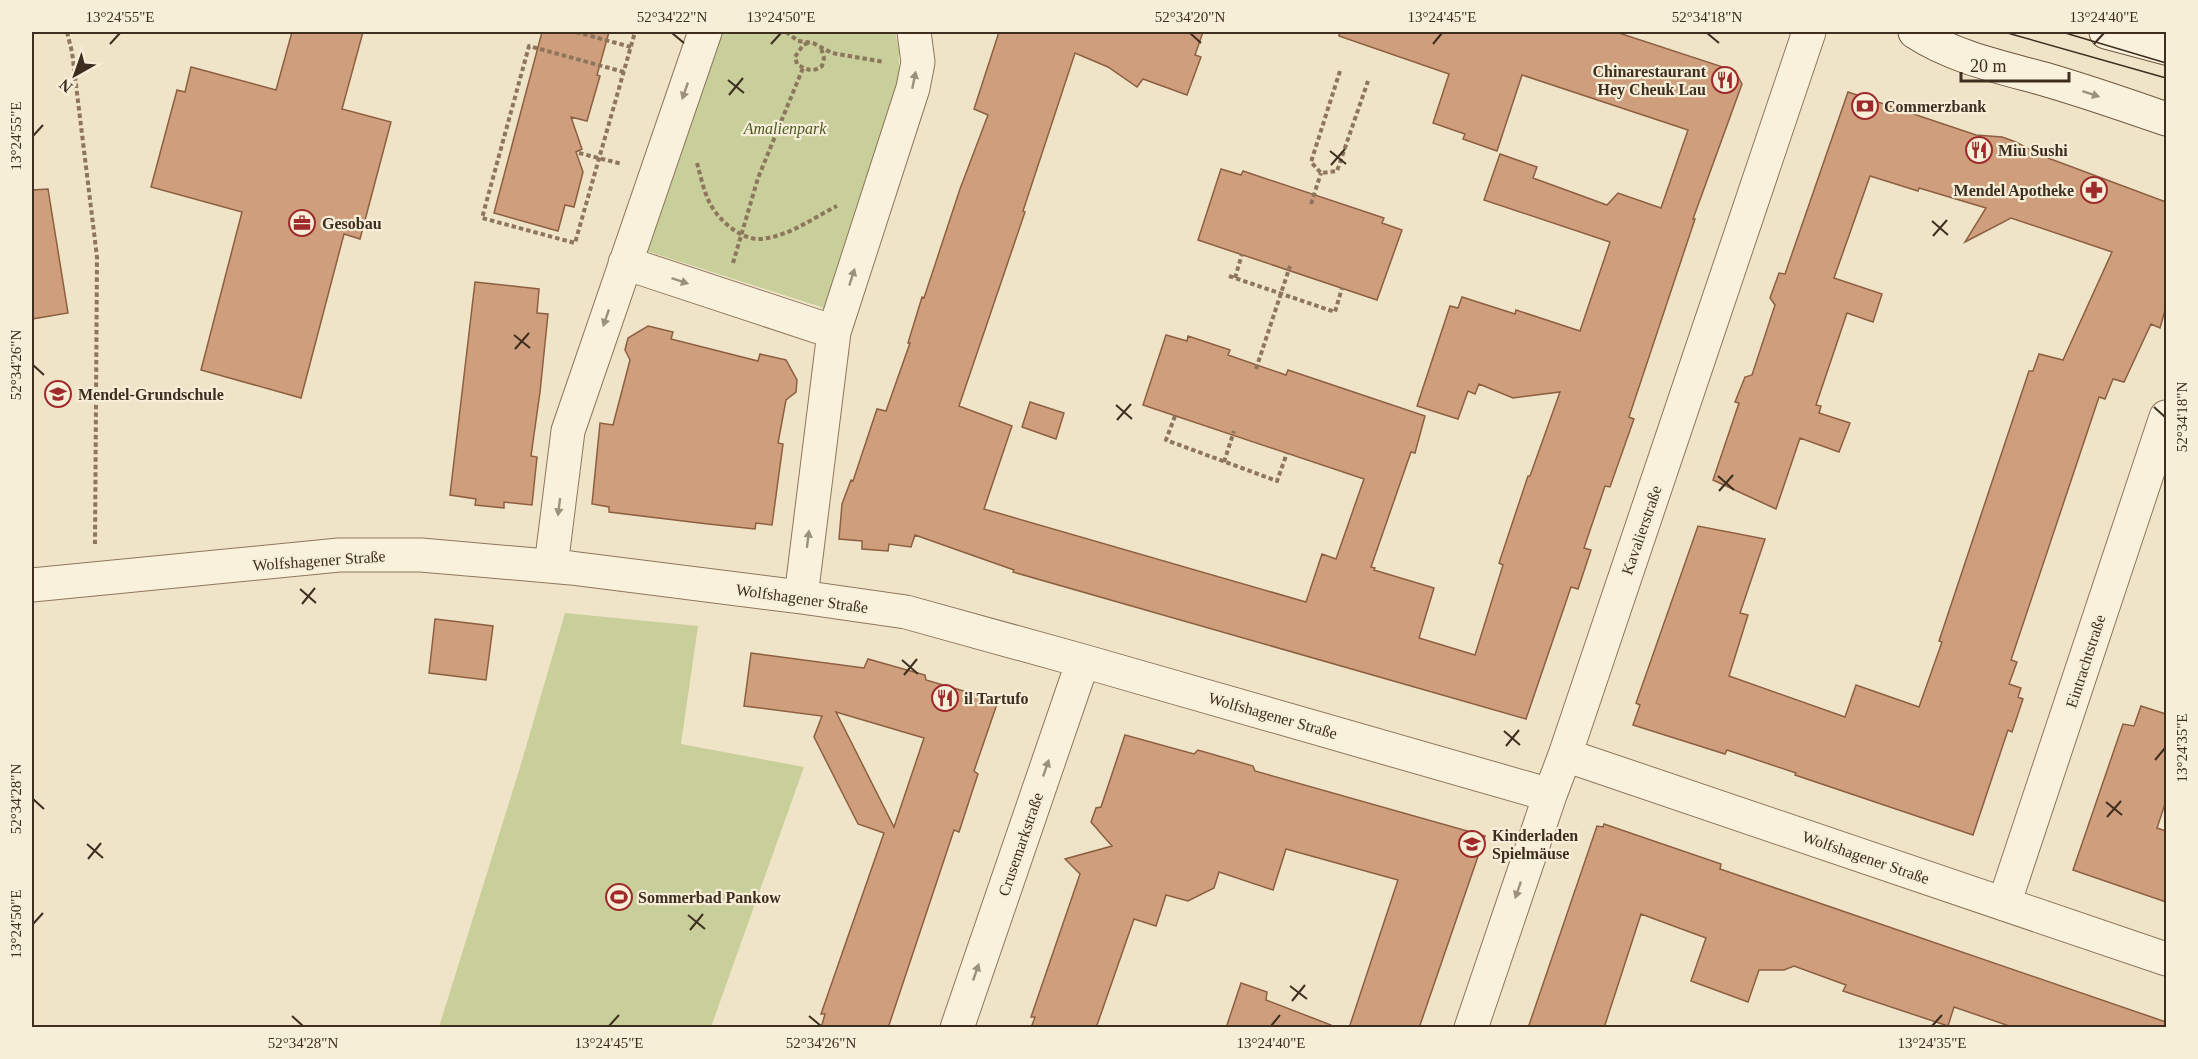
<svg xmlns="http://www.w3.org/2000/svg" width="2198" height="1059" font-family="'Times New Roman',serif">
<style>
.green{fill:#c9cf9b}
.building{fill:#cf9f7d;stroke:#8d5f41;stroke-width:1.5;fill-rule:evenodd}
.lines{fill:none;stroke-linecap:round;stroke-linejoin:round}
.minor-casing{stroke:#8d765c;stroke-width:35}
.secondary-casing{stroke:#6f573f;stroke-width:35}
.path{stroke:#8d765c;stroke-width:4;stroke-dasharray:4.5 3;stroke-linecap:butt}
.minor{stroke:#faf1dc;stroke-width:33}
.secondary{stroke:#faf1dc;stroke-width:33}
.tram{stroke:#3d2e20;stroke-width:1.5}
.oneway{fill:#9c907e}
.ticks{fill:none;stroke:#3d2e20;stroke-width:2}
.labels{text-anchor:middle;stroke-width:4.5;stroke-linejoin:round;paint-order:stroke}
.poi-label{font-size:16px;font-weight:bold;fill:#3d2e20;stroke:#f7eed8;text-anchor:start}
.park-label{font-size:16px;font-style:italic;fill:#4d5a26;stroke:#f7eed8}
.street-label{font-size:16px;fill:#3d2e20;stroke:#f7eed8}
.neatline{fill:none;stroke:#3d2e20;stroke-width:2}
.ticks-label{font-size:15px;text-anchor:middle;fill:#3d2e20}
</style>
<rect width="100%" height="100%" fill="#f0e4c8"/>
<path class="green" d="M 718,32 L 895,32 L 899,50 L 899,78 L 824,308 L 647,251 Z
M 565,613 L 698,626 L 681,744 L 804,767 L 711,1027 L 439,1027 L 521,764 Z"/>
<path class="building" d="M 292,32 L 363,32 L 342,109 L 391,122 L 360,239 L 344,234 L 301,398 L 201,370 L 242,212 L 151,187 L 177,90 L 185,92 L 191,67 L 276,90 Z
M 542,32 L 609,32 L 597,75 L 600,76 L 587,121 L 571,117 L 582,149 L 576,152 L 583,172 L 574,207 L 565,205 L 558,231 L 494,213 Z
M 999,32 L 1203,32 L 1195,55 L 1201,57 L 1187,95 L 1143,79 L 1137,87 L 1108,67 L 1075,53 L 1023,211 L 1025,212 L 959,406 L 1012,426 L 984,509 L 1306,602 L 1322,554 L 1336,559 L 1364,479 L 1143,405 L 1166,335 L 1187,341 L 1188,336 L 1230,350 L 1228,355 L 1286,375 L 1288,370 L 1425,416 L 1415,453 L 1411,452 L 1371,567 L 1375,568 L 1374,570 L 1434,588 L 1419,638 L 1475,655 L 1503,565 L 1499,563 L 1528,476 L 1530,476 L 1560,392 L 1513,398 L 1479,384 L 1475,394 L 1468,391 L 1458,419 L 1417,406 L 1450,306 L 1458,308 L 1462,297 L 1515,314 L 1516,310 L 1580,331 L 1610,242 L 1484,200 L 1500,154 L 1537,167 L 1533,178 L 1607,205 L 1618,193 L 1661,208 L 1688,130 L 1522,75 L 1497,151 L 1463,139 L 1465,134 L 1433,123 L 1449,74 L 1339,36 L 1339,32 L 1616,32 L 1735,71 L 1742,84 L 1693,219 L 1695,219 L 1629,417 L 1634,419 L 1610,487 L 1605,486 L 1584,548 L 1591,550 L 1578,589 L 1571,587 L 1526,719 L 1013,572 L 1014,570 L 915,535 L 911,547 L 889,544 L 888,551 L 862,549 L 862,541 L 839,539 L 842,504 L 851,480 L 853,481 L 877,409 L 886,411 L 910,343 L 908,343 L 922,297 L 924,298 L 960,189 L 988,115 L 974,109 Z
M 1848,92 L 1976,135 L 2002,137 L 2016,142 L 2040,155 L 2166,202 L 2166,307 L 2160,328 L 2151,324 L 2124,382 L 2113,379 L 2105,399 L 2099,397 L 2011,660 L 2017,662 L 2009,684 L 2021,688 L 2018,697 L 2023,699 L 2012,732 L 2008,730 L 1973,835 L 1795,775 L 1796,773 L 1727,750 L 1725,754 L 1633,725 L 1640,705 L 1636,703 L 1698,526 L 1765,539 L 1740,613 L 1748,615 L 1729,676 L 1845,717 L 1856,685 L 1919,707 L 1942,642 L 1939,641 L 2029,371 L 2033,371 L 2039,354 L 2063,360 L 2112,252 L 2011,218 L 1965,242 L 1986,208 L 1919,188 L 1918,191 L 1870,176 L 1834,278 L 1882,294 L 1873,322 L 1847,313 L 1816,405 L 1821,406 L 1819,413 L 1850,423 L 1839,452 L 1800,438 L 1776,509 L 1713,480 L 1739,403 L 1735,402 L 1745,377 L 1752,375 L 1775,305 L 1770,298 L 1779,273 L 1785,274 Z
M 1221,169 L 1241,175 L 1243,171 L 1384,218 L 1382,223 L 1402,230 L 1377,300 L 1198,240 Z
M 48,189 L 68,313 L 32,319 L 32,190 Z
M 475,282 L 539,289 L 537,313 L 548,314 L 540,392 L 531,456 L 537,457 L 532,505 L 504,502 L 504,508 L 475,505 L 476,499 L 450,495 Z
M 648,326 L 673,332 L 671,339 L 758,361 L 760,354 L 786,360 L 797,380 L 796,392 L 786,400 L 778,443 L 783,444 L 772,525 L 756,523 L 755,529 L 708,524 L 609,512 L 609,507 L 592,504 L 600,423 L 613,425 L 630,360 L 625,350 L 628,338 Z
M 1030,402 L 1064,413 L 1056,439 L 1022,427 Z
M 435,619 L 493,626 L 486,680 L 429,673 Z
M 751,653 L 864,668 L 868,659 L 925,675 L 926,680 L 998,701 L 974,771 L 978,774 L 972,792 L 959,832 L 954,830 L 888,1028 L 821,1028 L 825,1014 L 821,1014 L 884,833 L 858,824 L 814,737 L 822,716 L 744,706 ZM 836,712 L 924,738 L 894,827 L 837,714 Z
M 2141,706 L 2166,714 L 2166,801 L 2157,828 L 2166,831 L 2166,902 L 2073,870 L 2123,724 L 2134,726 Z
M 1125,735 L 1194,754 L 1198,750 L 1253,766 L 1255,771 L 1485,836 L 1419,1028 L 1349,1028 L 1398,880 L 1286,849 L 1273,890 L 1219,872 L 1214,888 L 1188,901 L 1166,895 L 1156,926 L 1134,919 L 1096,1028 L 1031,1028 L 1035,1017 L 1031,1017 L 1080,874 L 1065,859 L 1112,846 L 1091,822 L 1096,808 L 1101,807 Z
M 1604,824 L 1721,864 L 1720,869 L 2166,1022 L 2166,1028 L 2015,1028 L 1954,1007 L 1948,1026 L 1843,991 L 1846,985 L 1794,966 L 1784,970 L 1759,970 L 1748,1002 L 1691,981 L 1706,938 L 1641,914 L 1604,1028 L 1528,1028 L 1597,826 L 1603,827 Z
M 1241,983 L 1267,992 L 1266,1000 L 1331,1025 L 1331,1028 L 1226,1028 Z"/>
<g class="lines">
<defs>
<path id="minor" d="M 625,263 L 834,332
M 551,566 L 568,431 L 705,32
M 32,585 L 339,555 L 421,555 L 571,568 L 801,597 L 906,612 L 1083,661 L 1550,795
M 801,597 L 834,332 L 913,88 L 918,62 L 914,32
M 1565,755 L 2166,959
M 2004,904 L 2166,417
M 957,1028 L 1083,661
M 1471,1028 L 1550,795 L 1565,755 L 1809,32"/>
<path id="secondary" d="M 1915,32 C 1953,57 2000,67 2044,79 C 2085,91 2126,105 2166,119
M 2106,32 L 2166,48"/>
</defs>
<use href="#minor" class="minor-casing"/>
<use href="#secondary" class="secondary-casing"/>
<path class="path" d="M 67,32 L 72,52 L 97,257 L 95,544
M 576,32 L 631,47
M 786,32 L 798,41 L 813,43 L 832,53 L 884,62
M 808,43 L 803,45 L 795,57 L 797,64 C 807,70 812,73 822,66 L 824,58 L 821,48
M 1340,71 L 1311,162 L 1321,173 L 1337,171 L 1368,81
M 624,72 L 529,46 L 482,218 L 575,243 L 635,32
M 579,153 L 622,164
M 697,163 C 701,177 704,194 712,207 C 721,222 742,240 760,239 C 788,237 813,218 837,206
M 1311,204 L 1321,173
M 733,263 L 758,178 L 803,68
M 1229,276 L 1335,312 L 1342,288
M 1235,278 L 1242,254
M 1256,369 L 1290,266
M 1175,416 L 1166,440 L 1277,481 L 1287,453
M 1224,462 L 1234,431"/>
<use href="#minor" class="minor"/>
<use href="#secondary" class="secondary"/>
<path class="tram" d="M 2004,32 L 2166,78
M 2062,32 L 2166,63"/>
</g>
<defs><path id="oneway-solid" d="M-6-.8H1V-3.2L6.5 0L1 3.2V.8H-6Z" transform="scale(1.5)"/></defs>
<g class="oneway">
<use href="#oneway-solid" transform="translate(914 80) rotate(-79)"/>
<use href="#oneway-solid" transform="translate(685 91) rotate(109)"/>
<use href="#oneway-solid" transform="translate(2091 94) rotate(18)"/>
<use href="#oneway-solid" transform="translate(852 277) rotate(-72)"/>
<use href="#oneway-solid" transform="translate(680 281) rotate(18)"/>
<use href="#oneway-solid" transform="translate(606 318) rotate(109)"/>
<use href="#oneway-solid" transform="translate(559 507) rotate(97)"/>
<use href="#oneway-solid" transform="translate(808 539) rotate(-83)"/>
<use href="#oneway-solid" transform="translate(1046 768) rotate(-71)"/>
<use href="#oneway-solid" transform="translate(1518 890) rotate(109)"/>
<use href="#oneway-solid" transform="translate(976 972) rotate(-71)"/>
</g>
<path class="ticks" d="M 672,33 L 684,43M 1190,33 L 1201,43M 1707,33 L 1719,43M 110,44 L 120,33M 771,44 L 781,33M 1433,44 L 1442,33M 2094,44 L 2104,33M 728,80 L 744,93M 729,95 L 743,78M 33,136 L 43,125M 1330,151 L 1346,164M 1331,165 L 1345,149M 1932,221 L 1948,235M 1933,236 L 1947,220M 514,335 L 530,348M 515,349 L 529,333M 33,365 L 44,375M 1116,405 L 1132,419M 2154,407 L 2165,417M 1117,420 L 1131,404M 1718,476 L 1734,490M 1719,491 L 1733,475M 300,589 L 316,603M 302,604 L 315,588M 902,660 L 918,674M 904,675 L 917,659M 1504,731 L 1520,745M 1506,746 L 1519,730M 2155,760 L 2165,748M 33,799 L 44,809M 2106,802 L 2122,815M 2107,817 L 2121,801M 87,844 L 103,858M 88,859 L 101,843M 688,915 L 705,929M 33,924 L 43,913M 690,930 L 703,914M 1290,986 L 1307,999M 1292,1001 L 1305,985M 292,1016 L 303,1026M 809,1016 L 821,1026M 609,1026 L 619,1015M 1271,1026 L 1280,1015M 1932,1026 L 1942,1015"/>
<defs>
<symbol id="restaurant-ring" viewBox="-11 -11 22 22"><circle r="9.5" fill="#f7eed8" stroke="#9e2a2b" stroke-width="1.5"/><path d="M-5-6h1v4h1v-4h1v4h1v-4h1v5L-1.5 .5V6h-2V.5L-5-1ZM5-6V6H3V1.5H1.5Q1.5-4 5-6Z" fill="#9e2a2b"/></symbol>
<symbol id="bank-ring" viewBox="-11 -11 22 22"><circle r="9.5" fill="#f7eed8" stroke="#9e2a2b" stroke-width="1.5"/><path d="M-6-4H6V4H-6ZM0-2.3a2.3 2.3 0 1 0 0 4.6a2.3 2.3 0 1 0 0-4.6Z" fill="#9e2a2b"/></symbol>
<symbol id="pharmacy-ring" viewBox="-11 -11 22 22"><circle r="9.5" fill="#f7eed8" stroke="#9e2a2b" stroke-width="1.5"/><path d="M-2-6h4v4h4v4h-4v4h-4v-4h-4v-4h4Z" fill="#9e2a2b"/></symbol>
<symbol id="office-ring" viewBox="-11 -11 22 22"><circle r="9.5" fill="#f7eed8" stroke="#9e2a2b" stroke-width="1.5"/><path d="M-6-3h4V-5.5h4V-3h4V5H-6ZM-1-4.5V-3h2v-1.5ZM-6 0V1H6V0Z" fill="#9e2a2b"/></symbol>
<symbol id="school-ring" viewBox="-11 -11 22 22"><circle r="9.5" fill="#f7eed8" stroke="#9e2a2b" stroke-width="1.5"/><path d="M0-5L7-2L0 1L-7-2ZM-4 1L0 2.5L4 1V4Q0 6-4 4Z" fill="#9e2a2b"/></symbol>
<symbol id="stadium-ring" viewBox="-11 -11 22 22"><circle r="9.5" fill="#f7eed8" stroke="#9e2a2b" stroke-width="1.5"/><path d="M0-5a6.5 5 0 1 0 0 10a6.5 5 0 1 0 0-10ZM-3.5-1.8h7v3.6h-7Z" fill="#9e2a2b"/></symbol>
</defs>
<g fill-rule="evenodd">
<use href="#restaurant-ring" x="1710" y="65" width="30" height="30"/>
<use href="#bank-ring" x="1850" y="91" width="30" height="30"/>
<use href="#restaurant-ring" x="1964" y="135" width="30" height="30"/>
<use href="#pharmacy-ring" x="2079" y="175" width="30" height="30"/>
<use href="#office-ring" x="287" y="208" width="30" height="30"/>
<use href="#school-ring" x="43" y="379" width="30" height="30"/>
<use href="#restaurant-ring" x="930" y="683" width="30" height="30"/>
<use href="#school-ring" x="1457" y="829" width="30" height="30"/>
<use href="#stadium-ring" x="604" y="882" width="30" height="30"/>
</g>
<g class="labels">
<g class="poi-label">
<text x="1706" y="77" text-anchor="end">Chinarestaurant<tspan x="1706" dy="18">Hey Cheuk Lau</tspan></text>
<text x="1884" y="112">Commerzbank</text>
<text x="1998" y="156">Miu Sushi</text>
<text x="2074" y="196" text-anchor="end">Mendel Apotheke</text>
<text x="322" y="229">Gesobau</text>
<text x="78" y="400">Mendel-Grundschule</text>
<text x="964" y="704">il Tartufo</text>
<text x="1492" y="841">Kinderladen<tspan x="1492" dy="18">Spielmäuse</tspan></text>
<text x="638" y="903">Sommerbad Pankow</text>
</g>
<g class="park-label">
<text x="785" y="134">Amalienpark</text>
</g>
<g class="street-label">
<text transform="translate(1641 530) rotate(-71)" y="6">Kavalierstraße</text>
<text transform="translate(319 560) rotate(-4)" y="6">Wolfshagener Straße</text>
<text transform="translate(802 598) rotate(8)" y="6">Wolfshagener Straße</text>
<text transform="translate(2085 661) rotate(-72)" y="6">Eintrachtstraße</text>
<text transform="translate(1273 715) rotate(16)" y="6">Wolfshagener Straße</text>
<text transform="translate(1020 844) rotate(-71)" y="6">Crusemarkstraße</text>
<text transform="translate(1866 857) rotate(19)" y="6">Wolfshagener Straße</text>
</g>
</g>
<rect width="2198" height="1059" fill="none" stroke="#f7eed8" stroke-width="66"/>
<g transform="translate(75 75) rotate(220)" stroke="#f7eed8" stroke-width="4.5" paint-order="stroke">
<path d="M0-4.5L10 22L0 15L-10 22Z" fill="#3d2e20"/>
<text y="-9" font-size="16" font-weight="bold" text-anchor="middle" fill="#3d2e20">N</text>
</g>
<path d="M1961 72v9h108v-9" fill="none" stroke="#3d2e20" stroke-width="3"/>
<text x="1970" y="72" font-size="18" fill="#3d2e20" stroke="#f7eed8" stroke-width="4.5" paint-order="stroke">20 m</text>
<rect x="33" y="33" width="2132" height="993" class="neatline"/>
<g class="ticks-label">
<text x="120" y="22">13°24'55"E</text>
<text x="672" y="22">52°34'22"N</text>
<text x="781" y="22">13°24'50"E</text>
<text x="1190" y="22">52°34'20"N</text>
<text x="1442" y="22">13°24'45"E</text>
<text x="1707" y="22">52°34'18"N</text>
<text x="2104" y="22">13°24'40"E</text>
<text transform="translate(16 136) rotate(-90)" y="5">13°24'55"E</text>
<text transform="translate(16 365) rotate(-90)" y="5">52°34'26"N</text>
<text transform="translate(2182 417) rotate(-90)" y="5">52°34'18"N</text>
<text transform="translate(2182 748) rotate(-90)" y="5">13°24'35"E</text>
<text transform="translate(16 799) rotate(-90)" y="5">52°34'28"N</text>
<text transform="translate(16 924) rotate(-90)" y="5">13°24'50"E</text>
<text x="303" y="1048">52°34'28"N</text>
<text x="609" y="1048">13°24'45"E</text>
<text x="821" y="1048">52°34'26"N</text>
<text x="1271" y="1048">13°24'40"E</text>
<text x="1932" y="1048">13°24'35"E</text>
</g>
</svg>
